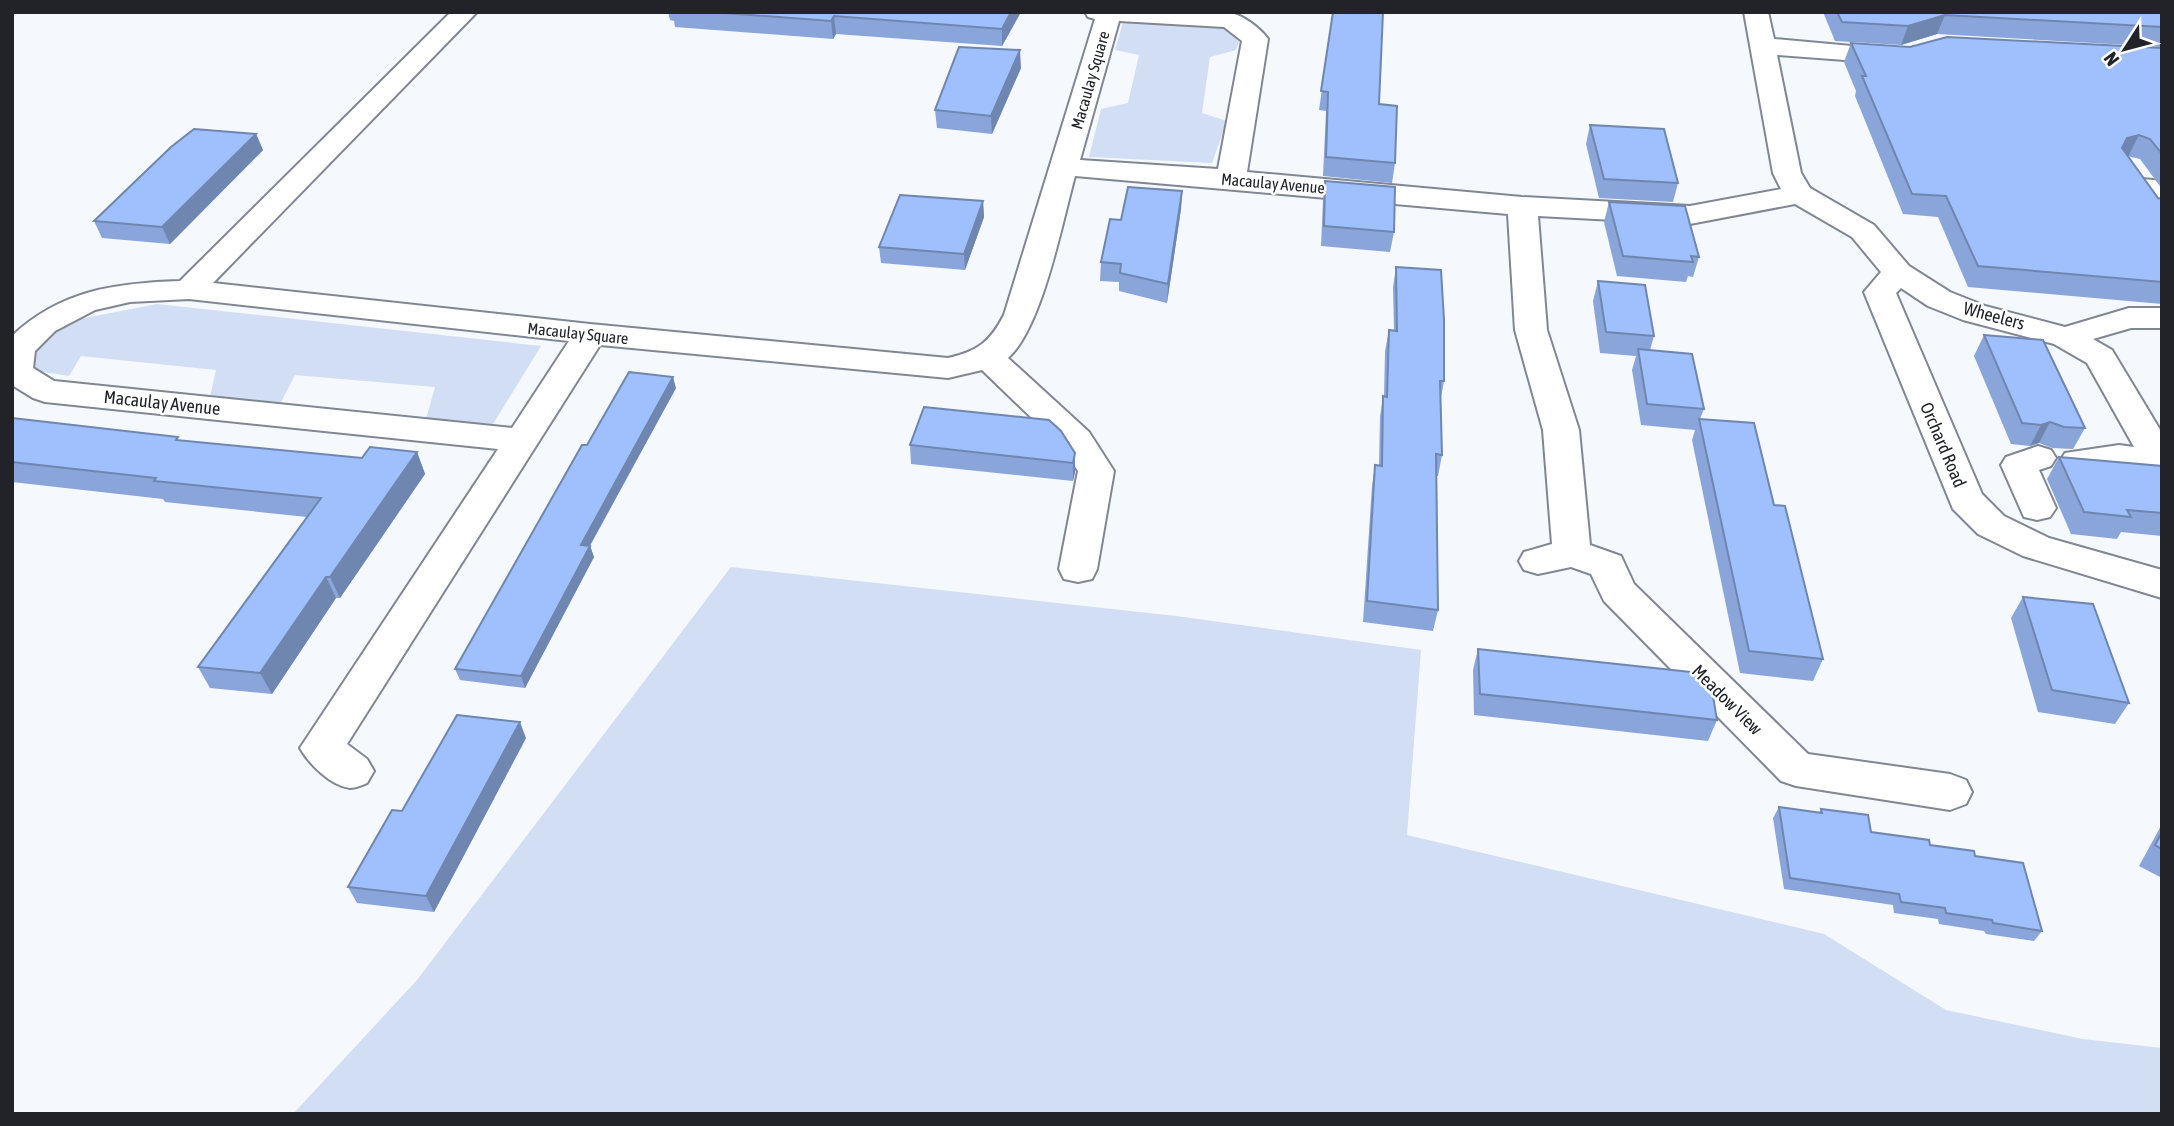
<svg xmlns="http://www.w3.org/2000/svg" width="2174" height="1126" font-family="'Asap Condensed',sans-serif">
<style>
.green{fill:#d2def4}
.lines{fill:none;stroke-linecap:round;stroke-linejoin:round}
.minor-casing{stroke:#808792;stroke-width:4}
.minor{fill:#fff;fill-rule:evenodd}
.wall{fill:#89a5d9}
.shaded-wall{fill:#6f86b0}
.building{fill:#9fc0fc;stroke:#6f86b0;stroke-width:2}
.labels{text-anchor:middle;stroke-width:5;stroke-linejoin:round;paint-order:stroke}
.far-street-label{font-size:16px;fill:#212328;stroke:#fff}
.street-label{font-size:18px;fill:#212328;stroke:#fff}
</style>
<rect width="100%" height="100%" fill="#f5f8fd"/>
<path class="green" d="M 1124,19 L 1225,28 L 1239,42 L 1236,50 L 1210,57 L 1202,113 L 1227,121 L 1212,163 L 1089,157 L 1101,109 L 1128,103 L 1139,55 L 1115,50 Z
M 157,304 L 541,346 L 493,424 L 426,419 L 435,387 L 295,375 L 279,406 L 210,397 L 216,370 L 81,356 L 69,376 L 38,371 L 27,353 L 64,322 Z
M 731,567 L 1176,616 L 1421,650 L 1407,835 L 1824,934 L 1946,1010 L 2083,1039 L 2162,1048 L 2162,1114 L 293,1114 L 417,980 Z"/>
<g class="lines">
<defs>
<path id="minor" d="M 451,12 L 477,12 L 213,283 L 590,324 L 948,358 C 978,351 990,342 1004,315 L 1095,19 L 1088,17 L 1085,12 L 1231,13 C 1244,16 1260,28 1268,39 L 1247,172 L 1522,197 L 1690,206 L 1781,189 L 1773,173 L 1744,12 L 1768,12 L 1774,39 L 1907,51 L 1911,56 L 1907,61 L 1898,64 L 1777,55 L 1801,173 L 1810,188 L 1874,225 L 1909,266 L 1950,292 L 1985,306 L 2065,327 L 2129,308 L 2162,308 L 2162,328 L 2131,328 L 2093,339 L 2112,350 L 2162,433 L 2162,473 L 2119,469 L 2092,474 L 2065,469 L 2060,461 L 2065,453 L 2119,445 L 2134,447 L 2087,363 L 2054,344 L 1963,320 L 1928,306 L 1901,288 L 1896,293 L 1982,494 L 2004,516 L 2049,538 L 2162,570 L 2162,598 L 2023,556 L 1978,534 L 1953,509 L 1864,292 L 1881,272 L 1852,237 L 1795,204 L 1690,224 L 1538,216 L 1547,330 L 1579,430 L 1590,545 L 1621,556 L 1634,584 L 1808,754 L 1950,774 L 1966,780 L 1972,792 L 1966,804 L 1950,810 L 1796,786 L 1781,781 L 1604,601 L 1591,574 L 1571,567 L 1538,574 L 1524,570 L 1519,561 L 1524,552 L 1552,544 L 1543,430 L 1515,330 L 1508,214 L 1075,176 C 1062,223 1042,328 1008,358 L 1089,432 L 1114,471 L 1097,569 L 1092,579 L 1078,582 L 1064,579 L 1059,569 L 1078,471 L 1063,448 L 982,370 L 948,378 L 600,345 L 347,744 L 367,759 L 374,771 L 367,783 C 362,785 356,788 350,788 C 331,786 309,764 300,748 L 498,449 L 45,402 L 33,398 L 12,385 L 12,336 C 61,290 116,283 180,281 ZM 1119,21 L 1224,27 L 1242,41 L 1218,169 L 1080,160 ZM 189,299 L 569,341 L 512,428 L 54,381 L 33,368 L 35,351 L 55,331 L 95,310 L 130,302 Z
M 2143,179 L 2162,181 L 2162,199 L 2133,194 L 2128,188 L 2133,182 Z
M 2038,446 L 2051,450 L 2056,458 L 2051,466 L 2039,470 L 2056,508 L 2050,517 L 2037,520 L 2024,517 L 2001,465 L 2006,457 Z"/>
</defs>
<use href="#minor" class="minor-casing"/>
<use href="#minor" class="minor"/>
</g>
<path class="wall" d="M 668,12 L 1021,12 L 1002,46 L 836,34 L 833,39 L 675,27 L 674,21 L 670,20 Z
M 1333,12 L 1379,104 L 1395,163 L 1392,183 L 1323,176 L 1326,111 L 1319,110 Z
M 1823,12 L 2162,12 L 2162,47 L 1937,34 L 1901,45 L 1835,41 Z
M 1851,43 L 1910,47 L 2162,48 L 2162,189 L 2140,159 L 2127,156 L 2158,198 L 2162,199 L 2162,304 L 1968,287 L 1938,217 L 1903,214 L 1855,96 L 1856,91 L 1844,62 Z
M 1021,68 L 992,134 L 937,128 L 935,110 Z
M 1590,125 L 1678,183 L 1673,202 L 1599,198 L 1586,144 Z
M 256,134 L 263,150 L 170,244 L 102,238 L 94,221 Z
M 1325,181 L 1394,232 L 1390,252 L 1321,246 L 1323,200 Z
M 1182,191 L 1181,209 L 1167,303 L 1119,291 L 1119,282 L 1100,281 L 1101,262 L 1121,220 Z
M 983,201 L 984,217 L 965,270 L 881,263 L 879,247 Z
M 1609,202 L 1699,257 L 1693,277 L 1688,276 L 1686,282 L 1617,276 L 1604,222 Z
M 1396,267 L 1444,381 L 1441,397 L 1442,455 L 1438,476 L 1437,476 L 1438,610 L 1433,631 L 1363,622 L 1372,486 L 1375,465 L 1379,465 L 1380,417 L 1383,396 L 1384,396 L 1385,351 L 1389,330 L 1394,330 L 1393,287 Z
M 1598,281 L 1654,336 L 1650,350 L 1704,409 L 1700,419 L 1774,505 L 1823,659 L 1813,681 L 1740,673 L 1692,440 L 1695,430 L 1641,425 L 1632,370 L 1636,356 L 1600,353 L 1593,301 Z
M 1984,335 L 2085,428 L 2073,449 L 2052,448 L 2039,443 L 2030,446 L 2011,444 L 1974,356 Z
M 676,388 L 590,546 L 594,557 L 525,688 L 460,680 L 455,669 L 512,570 L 587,445 Z
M 12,418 L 180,440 L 362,458 L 417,452 L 425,474 L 340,598 L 336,598 L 272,694 L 210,688 L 198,667 L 307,517 L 165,502 L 163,499 L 12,482 Z
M 910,445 L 1075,453 L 1075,472 L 1073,481 L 911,464 Z
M 2059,457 L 2162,466 L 2162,536 L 2121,532 L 2117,539 L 2071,534 L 2047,479 Z
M 2023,597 L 2129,703 L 2115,724 L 2038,712 L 2011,618 Z
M 1478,649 L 1717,720 L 1708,741 L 1474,715 L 1473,670 Z
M 526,738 L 434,912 L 357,903 L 348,887 L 402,811 Z
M 1779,807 L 1819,813 L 1821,809 L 1871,832 L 1975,856 L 2042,931 L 2034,941 L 1986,934 L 1984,931 L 1939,924 L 1938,919 L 1894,913 L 1893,905 L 1784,889 L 1773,818 Z
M 2162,824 L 2162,878 L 2139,866 Z"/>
<path class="shaded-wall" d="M 1011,12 L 1021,12 L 1002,46 L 1002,29 Z
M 1945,15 L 1937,34 L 1901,45 L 1908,26 Z
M 834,16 L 836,34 L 833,39 L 831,21 Z
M 1020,50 L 1021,68 L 992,134 L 991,116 Z
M 256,134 L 263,150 L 170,244 L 162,227 Z
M 2139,135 L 2129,155 L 2117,158 L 2127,138 Z
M 1182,191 L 1181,209 L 1167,303 L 1168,284 Z
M 983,201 L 984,217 L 965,270 L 964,254 Z
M 673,377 L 676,388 L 584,556 L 581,545 Z
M 2050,422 L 2039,443 L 2030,446 L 2041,425 Z
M 417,452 L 425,474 L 340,598 L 330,577 Z
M 1075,453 L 1075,472 L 1073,481 L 1073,463 Z
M 590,546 L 594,557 L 525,688 L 521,676 Z
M 326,577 L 336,598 L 272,694 L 260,673 Z
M 520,722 L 526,738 L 434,912 L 426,896 Z"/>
<path class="building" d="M 710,12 L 1011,12 L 1002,29 L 834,16 L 831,21 Z
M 1333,12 L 1383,12 L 1379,104 L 1397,106 L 1395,163 L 1326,157 L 1328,92 L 1321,91 Z
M 1837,12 L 2162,12 L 2162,27 L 1945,15 L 1908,26 L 1842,22 Z
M 1947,37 L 2162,48 L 2162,154 L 2150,139 L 2139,135 L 2127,138 L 2122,148 L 2158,198 L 2162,199 L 2162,282 L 1978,266 L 1946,196 L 1912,194 L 1862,76 L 1866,76 L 1851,43 L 1910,47 Z
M 959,47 L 1020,50 L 991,116 L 935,110 Z
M 1590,125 L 1664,129 L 1678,183 L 1604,179 Z
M 194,129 L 256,134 L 162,227 L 94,221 L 171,147 Z
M 1325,181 L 1395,187 L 1394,232 L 1324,226 Z
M 1128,187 L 1182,191 L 1168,284 L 1120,273 L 1121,264 L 1101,262 L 1110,219 L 1121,220 Z
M 900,195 L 983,201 L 964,254 L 879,247 Z
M 1609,202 L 1685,206 L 1699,257 L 1691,256 L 1693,262 L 1623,256 Z
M 1396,267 L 1441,270 L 1444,320 L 1444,381 L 1440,381 L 1442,455 L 1436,454 L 1438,610 L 1367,601 L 1375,465 L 1382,466 L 1383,396 L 1387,397 L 1389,330 L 1397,331 Z
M 1598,281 L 1645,285 L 1654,336 L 1606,332 Z
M 1984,335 L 2043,340 L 2085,428 L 2064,427 L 2050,422 L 2041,425 L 2022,423 Z
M 1638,349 L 1692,354 L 1704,409 L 1647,404 Z
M 629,372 L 673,377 L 581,545 L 590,546 L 521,676 L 455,669 L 582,445 L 587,445 Z
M 924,407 L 1049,420 L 1061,431 L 1075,453 L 1073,463 L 910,445 Z
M 12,418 L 178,437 L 176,440 L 362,458 L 370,447 L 417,452 L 330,577 L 326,577 L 260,673 L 198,667 L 321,498 L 154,481 L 156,478 L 12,462 Z
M 1699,419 L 1754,423 L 1774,505 L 1785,506 L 1823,659 L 1749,651 Z
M 2059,457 L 2162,466 L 2162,513 L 2127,510 L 2131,517 L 2084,512 Z
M 2023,597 L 2093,604 L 2129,703 L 2052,690 Z
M 1478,649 L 1700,673 L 1711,684 L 1717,720 L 1480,694 Z
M 457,715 L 520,722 L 426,896 L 348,887 L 392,810 L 402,811 Z
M 1779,807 L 1822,813 L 1821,809 L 1868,815 L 1871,832 L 1929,840 L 1930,845 L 1974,851 L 1975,856 L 2023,863 L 2042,931 L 1993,923 L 1992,920 L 1946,913 L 1945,908 L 1901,902 L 1899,894 L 1790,878 Z
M 2162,832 L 2162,849 L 2155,845 Z"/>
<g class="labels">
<g class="far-street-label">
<text transform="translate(1090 80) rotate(-74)" y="6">Macaulay Square</text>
<text transform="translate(1273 183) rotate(5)" y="6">Macaulay Avenue</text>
<text transform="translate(578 333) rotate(6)" y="6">Macaulay Square</text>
</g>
<g class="street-label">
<text transform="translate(1994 316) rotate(15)" y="6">Wheelers</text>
<text transform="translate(162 403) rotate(6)" y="6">Macaulay Avenue</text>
<text transform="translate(1943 445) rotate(67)" y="6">Orchard Road</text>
<text transform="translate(1727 700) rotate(45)" y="6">Meadow View</text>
</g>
</g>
<rect width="2174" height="1126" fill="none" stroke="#212328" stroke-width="28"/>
<g transform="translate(2125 49) rotate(234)" stroke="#ffffff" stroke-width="5" paint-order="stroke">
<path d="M0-5L12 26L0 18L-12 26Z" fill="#212328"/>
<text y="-10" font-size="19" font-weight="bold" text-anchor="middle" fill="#212328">N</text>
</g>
</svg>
